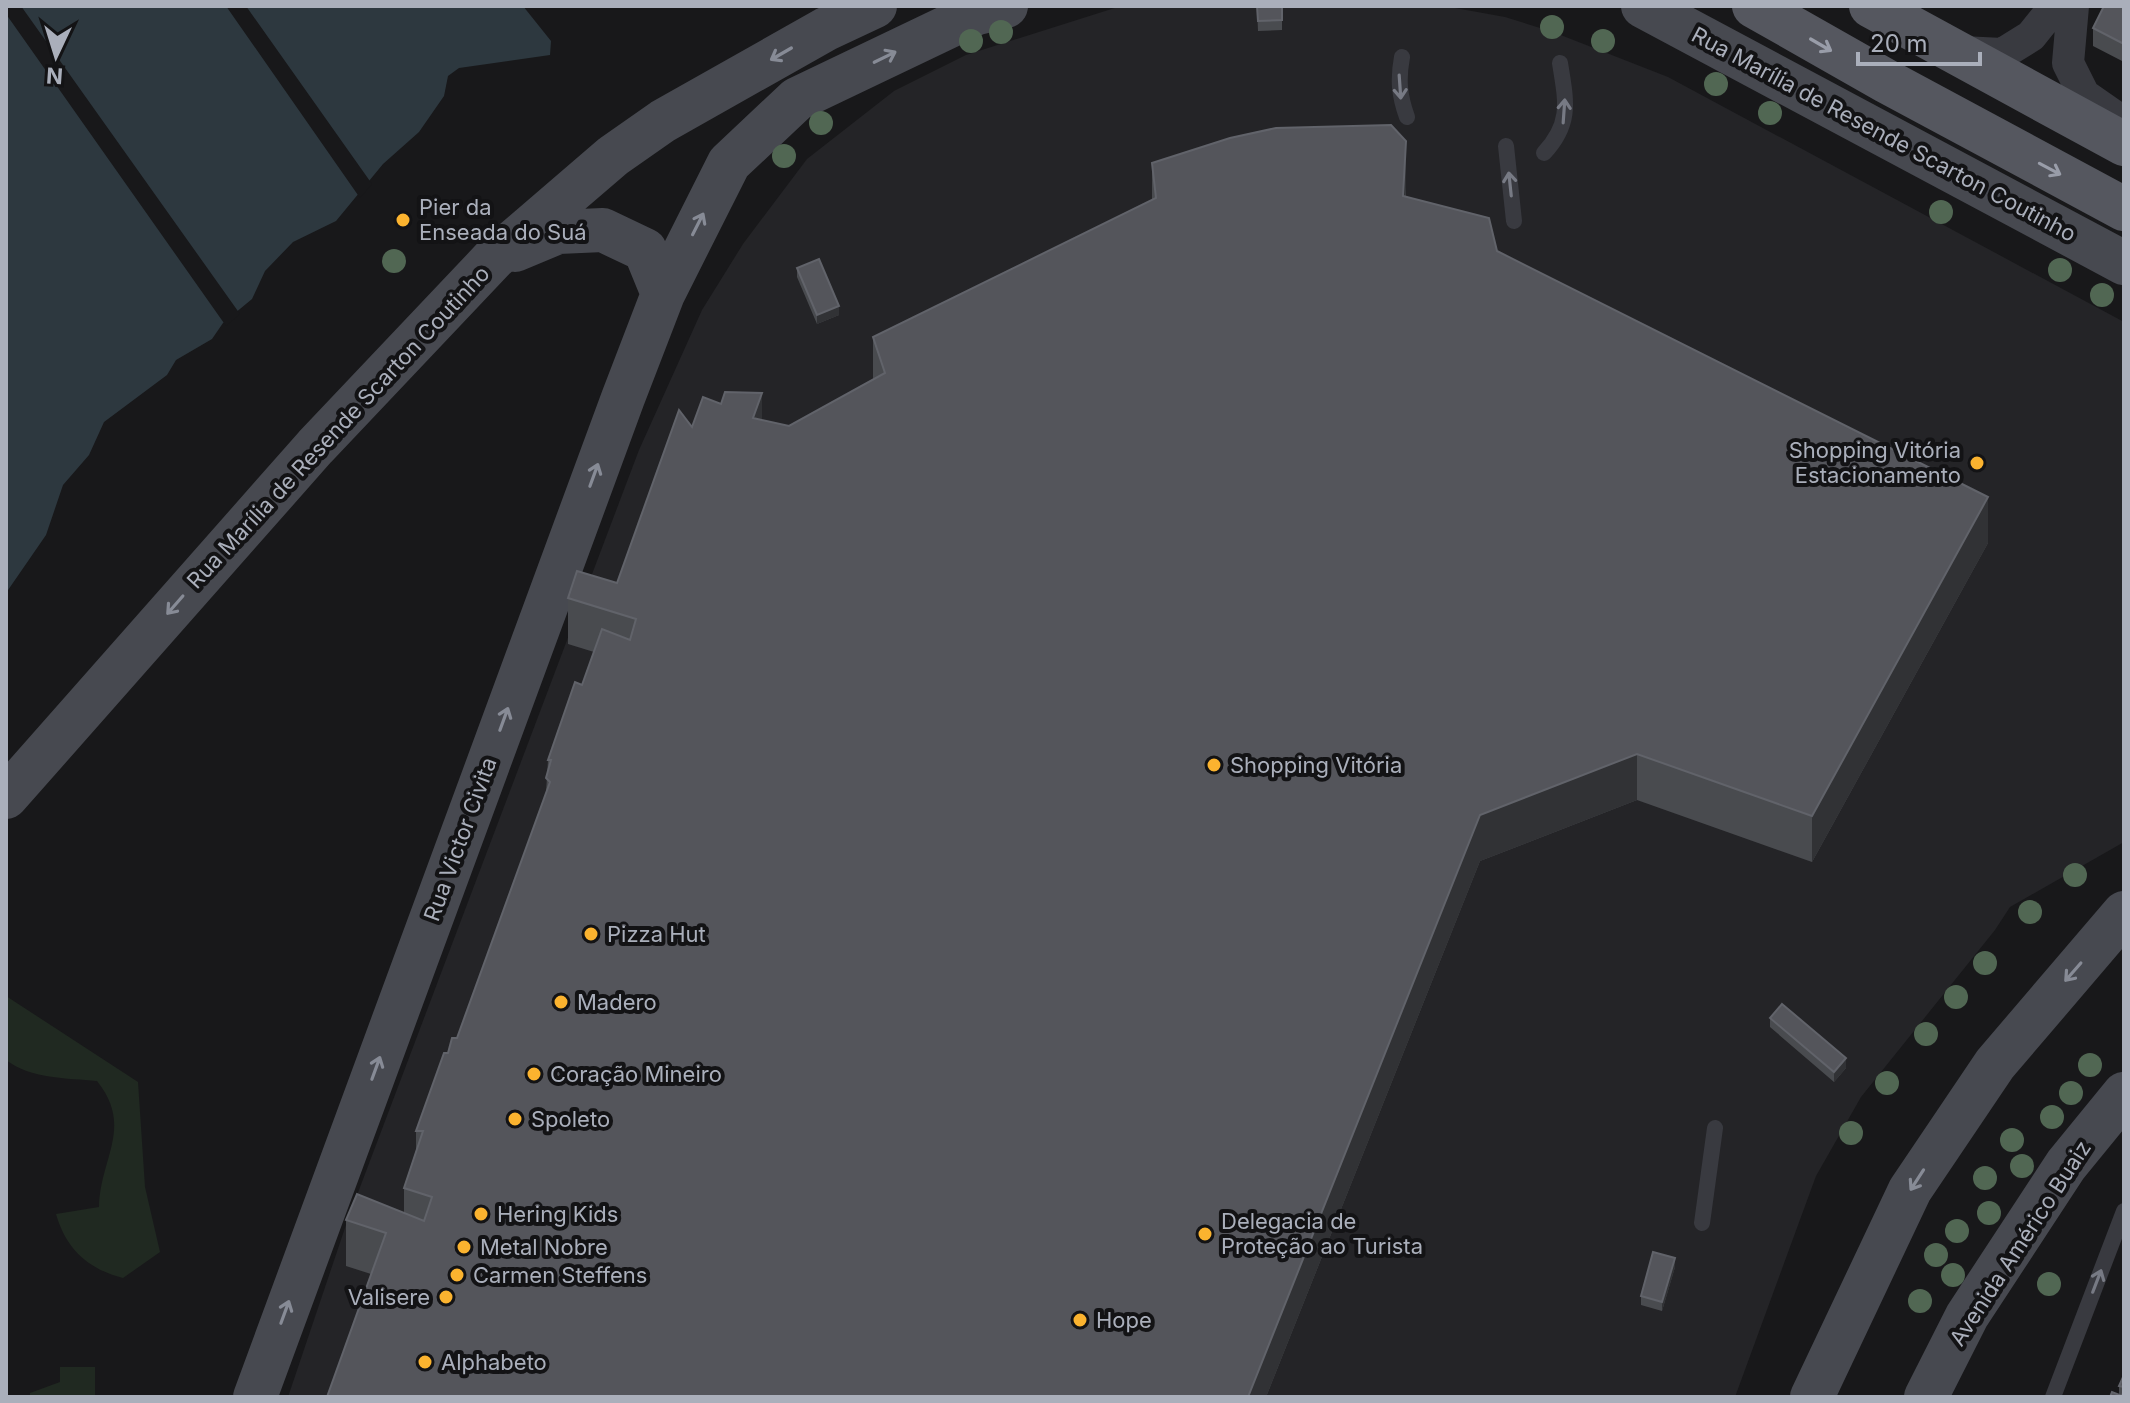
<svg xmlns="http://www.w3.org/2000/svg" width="2130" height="1403" font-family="Inter,sans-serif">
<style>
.built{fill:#242427}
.green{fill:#202921}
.water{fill:#2d383f}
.pier{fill:#18181a}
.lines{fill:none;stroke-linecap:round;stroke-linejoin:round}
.lane{stroke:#393a40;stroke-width:16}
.street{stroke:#393a40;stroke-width:32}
.secondary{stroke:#474950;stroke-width:44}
.primary{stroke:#55575f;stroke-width:44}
.primary-bridge{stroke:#55575f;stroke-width:44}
.tree{fill:#516753}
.wall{fill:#494b4f}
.shaded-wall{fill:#313235}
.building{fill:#54555b;stroke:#61636a;stroke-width:2}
.oneway{stroke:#999da9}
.oneway2{stroke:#878b96}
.oneway3{stroke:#777a84}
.poi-dot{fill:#fbb32f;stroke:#131315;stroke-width:3}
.labels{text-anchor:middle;stroke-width:8;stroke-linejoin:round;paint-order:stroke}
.street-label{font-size:22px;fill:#aaafbb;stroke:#131315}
.poi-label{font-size:22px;fill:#aaafbb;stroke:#131315;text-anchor:start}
</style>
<rect width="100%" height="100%" fill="#18181a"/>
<path class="built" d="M 1121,6 L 1444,6 L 1505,17 L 1553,32 L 1668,77 L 2124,322 L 2124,842 L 2010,907 L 1995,930 L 1861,1097 L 1816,1176 L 1735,1397 L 288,1397 L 348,1219 L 639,450 L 702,310 L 743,244 L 807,159 L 894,91 L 966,55 Z"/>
<path class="green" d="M 6,996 L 138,1082 L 145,1187 L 160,1252 L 123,1278 C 88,1269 66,1249 56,1214 L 99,1207 C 100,1158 134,1127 97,1081 C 67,1078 31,1079 6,1060 Z
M 60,1367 L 95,1367 L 95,1397 L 30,1397 L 30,1393 L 60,1382 Z"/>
<path class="water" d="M 6,6 L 523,6 L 551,41 L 550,55 L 459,68 L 448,76 L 444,96 L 419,132 L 383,164 L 336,221 L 293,242 L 265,271 L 252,299 L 223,323 L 212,339 L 176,360 L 167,375 L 104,422 L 89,455 L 63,485 L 46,535 L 6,593 Z"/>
<path class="pier" d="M 6,6 L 21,6 L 240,314 L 226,326 L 6,14 Z
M 226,6 L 246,6 L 372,184 L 360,198 Z"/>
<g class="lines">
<path class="lane" d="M 1402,57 C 1398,79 1399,95 1407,117
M 1506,146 L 1514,221
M 1544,153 C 1572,123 1566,101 1560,63
M 1702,1223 L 1715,1128
M 2053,1397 L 2124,1211"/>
<path class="street" d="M 2073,6 L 2068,63 L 2084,95 L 2117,118
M 1962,52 L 2002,54 L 2031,36 L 2055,6"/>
<path class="secondary" d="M 1643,6 L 2124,263
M 515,250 L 558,232 L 603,230 L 645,250 L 663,294
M 6,797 L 315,447 L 493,259 L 613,156 L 663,121 L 826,29 L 875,6
M 255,1397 L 623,398 L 663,294 L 729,163 L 797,99 L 977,13 L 1006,6
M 1812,1397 L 1910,1190 L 1995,1064 L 2124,913
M 1926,1397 L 1967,1316 L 2066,1165 L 2124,1094"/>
<path class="primary" d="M 1754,6 L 1886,81 L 2124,209"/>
<path class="primary-bridge" d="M 1871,6 L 2124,144"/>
</g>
<g class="tree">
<circle cx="1552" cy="27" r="12"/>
<circle cx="1001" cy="32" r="12"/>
<circle cx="971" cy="41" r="12"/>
<circle cx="1603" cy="41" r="12"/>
<circle cx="1716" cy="84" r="12"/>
<circle cx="1770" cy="113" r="12"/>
<circle cx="821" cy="123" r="12"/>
<circle cx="784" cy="156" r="12"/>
<circle cx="1941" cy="212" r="12"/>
<circle cx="394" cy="261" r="12"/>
<circle cx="2060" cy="270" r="12"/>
<circle cx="2102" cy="295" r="12"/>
<circle cx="2075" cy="875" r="12"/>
<circle cx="2030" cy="912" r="12"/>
<circle cx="1985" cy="963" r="12"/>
<circle cx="1956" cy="997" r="12"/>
<circle cx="1926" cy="1034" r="12"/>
<circle cx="2090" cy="1065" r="12"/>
<circle cx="1887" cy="1083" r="12"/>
<circle cx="2071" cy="1093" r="12"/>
<circle cx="2052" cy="1117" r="12"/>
<circle cx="1851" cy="1133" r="12"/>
<circle cx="2012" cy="1140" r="12"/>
<circle cx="2022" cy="1166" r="12"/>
<circle cx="1985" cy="1178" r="12"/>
<circle cx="1989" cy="1213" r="12"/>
<circle cx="1957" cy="1231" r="12"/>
<circle cx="1936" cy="1255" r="12"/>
<circle cx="1953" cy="1275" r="12"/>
<circle cx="2049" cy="1284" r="12"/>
<circle cx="1920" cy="1301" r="12"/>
</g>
<path class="wall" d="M 1257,6 L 1282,6 L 1282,30 L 1258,31 Z
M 2124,6 L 2124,62 L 2093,46 L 2093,28 Z
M 1152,163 L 1406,187 L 1406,197 L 1988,543 L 1812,862 L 1637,800 L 1480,861 L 1266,1397 L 327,1397 L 371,1274 L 346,1266 L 346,1220 L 404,1213 L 404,1188 L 416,1151 L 416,1131 L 448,1053 L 457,1038 L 546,793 L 548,760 L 582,685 L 594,652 L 568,644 L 568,598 L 617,583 L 692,427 L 762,420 L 789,426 L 873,379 L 873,337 L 1152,200 Z
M 797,268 L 839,315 L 817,324 L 797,277 Z
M 1770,1018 L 1846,1068 L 1834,1082 L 1770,1027 Z
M 1675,1267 L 1662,1311 L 1641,1305 L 1641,1296 Z
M 2124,1375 L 2124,1397 L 2119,1395 L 2119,1386 Z"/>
<path class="shaded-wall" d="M 1406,141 L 1406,187 L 1403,242 L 1403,196 Z
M 839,306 L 839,315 L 817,324 L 817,315 Z
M 762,393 L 762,439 L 753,418 Z
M 1988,497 L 1988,543 L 1812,862 L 1812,816 Z
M 1637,754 L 1637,800 L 1480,861 L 1266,1397 L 1248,1397 L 1480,815 Z
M 1846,1058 L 1846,1068 L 1834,1082 L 1834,1072 Z
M 1675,1258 L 1675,1267 L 1662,1311 L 1662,1302 Z"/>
<path class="building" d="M 1257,6 L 1282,6 L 1282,20 L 1258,21 Z
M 2104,6 L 2124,6 L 2124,44 L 2093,28 Z
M 1391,125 L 1406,141 L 1403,196 L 1489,218 L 1497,251 L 1988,497 L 1812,816 L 1637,754 L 1480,815 L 1248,1397 L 327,1397 L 386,1233 L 346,1220 L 357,1194 L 424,1221 L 432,1197 L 404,1188 L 423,1131 L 416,1131 L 444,1053 L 448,1053 L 452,1038 L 457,1038 L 550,782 L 546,778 L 551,760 L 548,760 L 575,682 L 582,685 L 602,629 L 630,640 L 636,619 L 568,598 L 577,571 L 617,583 L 679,410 L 692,427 L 703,397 L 721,404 L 725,392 L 762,393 L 753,418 L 789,426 L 885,373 L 873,337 L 1156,198 L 1152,163 L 1230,138 L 1276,128 Z
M 819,259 L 839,306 L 817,315 L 797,268 Z
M 1782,1004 L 1846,1058 L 1834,1072 L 1770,1018 Z
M 1653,1252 L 1675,1258 L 1662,1302 L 1641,1296 Z
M 2124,1375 L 2124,1387 L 2119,1386 Z
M 2124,1390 L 2124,1397 L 2110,1397 L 2112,1392 L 2122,1396 Z"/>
<defs><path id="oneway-shaft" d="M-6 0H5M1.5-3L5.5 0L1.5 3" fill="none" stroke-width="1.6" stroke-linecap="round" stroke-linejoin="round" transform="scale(2)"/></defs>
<g class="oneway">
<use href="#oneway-shaft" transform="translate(1821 45) rotate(30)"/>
<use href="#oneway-shaft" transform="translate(2050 169) rotate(28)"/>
</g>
<g class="oneway2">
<use href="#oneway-shaft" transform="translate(781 54) rotate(150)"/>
<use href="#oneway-shaft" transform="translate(885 57) rotate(-26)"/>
<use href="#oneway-shaft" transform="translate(698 224) rotate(-63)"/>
<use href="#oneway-shaft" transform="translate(594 475) rotate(-70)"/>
<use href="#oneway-shaft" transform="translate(175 605) rotate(131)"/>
<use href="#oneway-shaft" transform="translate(504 719) rotate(-70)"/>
<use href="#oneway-shaft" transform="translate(2073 972) rotate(131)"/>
<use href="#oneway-shaft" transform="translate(376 1068) rotate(-70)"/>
<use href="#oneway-shaft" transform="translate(1917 1180) rotate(123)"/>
<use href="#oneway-shaft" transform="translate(285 1312) rotate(-70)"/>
</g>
<g class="oneway3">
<use href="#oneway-shaft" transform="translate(1400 87) rotate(86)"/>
<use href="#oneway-shaft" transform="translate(1564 111) rotate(-86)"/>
<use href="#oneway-shaft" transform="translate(1510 184) rotate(-96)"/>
<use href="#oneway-shaft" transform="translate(2097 1281) rotate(-69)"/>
</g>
<g class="poi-dot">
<circle cx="403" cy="220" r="8"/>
<circle cx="1977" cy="463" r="8"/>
<circle cx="1214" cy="765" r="8"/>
<circle cx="591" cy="934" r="8"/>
<circle cx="561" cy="1002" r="8"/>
<circle cx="534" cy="1074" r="8"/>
<circle cx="515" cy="1119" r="8"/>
<circle cx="481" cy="1214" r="8"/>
<circle cx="1205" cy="1234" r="8"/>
<circle cx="464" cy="1247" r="8"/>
<circle cx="457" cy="1275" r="8"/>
<circle cx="446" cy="1297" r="8"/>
<circle cx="1080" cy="1320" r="8"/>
<circle cx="425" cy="1362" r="8"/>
</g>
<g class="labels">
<g class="street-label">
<text transform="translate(1884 134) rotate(28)" y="8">Rua Marília de Resende Scarton Coutinho</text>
<text transform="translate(338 427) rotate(-47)" y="8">Rua Marília de Resende Scarton Coutinho</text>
<text transform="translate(460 839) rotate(-70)" y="8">Rua Victor Civita</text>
<text transform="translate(2020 1243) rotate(-57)" y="8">Avenida Américo Buaiz</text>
</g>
<g class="poi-label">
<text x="419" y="215">Pier da<tspan x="419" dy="25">Enseada do Suá</tspan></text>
<text x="1961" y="458" text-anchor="end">Shopping Vitória<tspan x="1961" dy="25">Estacionamento</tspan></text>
<text x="1230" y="773">Shopping Vitória</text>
<text x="607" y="942">Pizza Hut</text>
<text x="577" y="1010">Madero</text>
<text x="550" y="1082">Coração Mineiro</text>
<text x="531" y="1127">Spoleto</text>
<text x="497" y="1222">Hering Kids</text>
<text x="1221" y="1229">Delegacia de<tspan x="1221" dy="25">Proteção ao Turista</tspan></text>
<text x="480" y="1255">Metal Nobre</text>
<text x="473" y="1283">Carmen Steffens</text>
<text x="430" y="1305" text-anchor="end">Valisere</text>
<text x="1096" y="1328">Hope</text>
<text x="441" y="1370">Alphabeto</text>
</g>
</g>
<rect width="2130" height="1403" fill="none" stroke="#aaafbb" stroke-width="16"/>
<g transform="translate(56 56) rotate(184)" stroke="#131315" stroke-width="6" paint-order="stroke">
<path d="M0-6L14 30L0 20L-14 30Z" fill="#aaafbb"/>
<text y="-12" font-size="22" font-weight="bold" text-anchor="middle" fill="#aaafbb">N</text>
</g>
<path d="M1858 52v12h122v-12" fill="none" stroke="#aaafbb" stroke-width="4"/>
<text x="1870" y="52" font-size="24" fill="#aaafbb" stroke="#131315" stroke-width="6" paint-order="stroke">20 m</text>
</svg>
